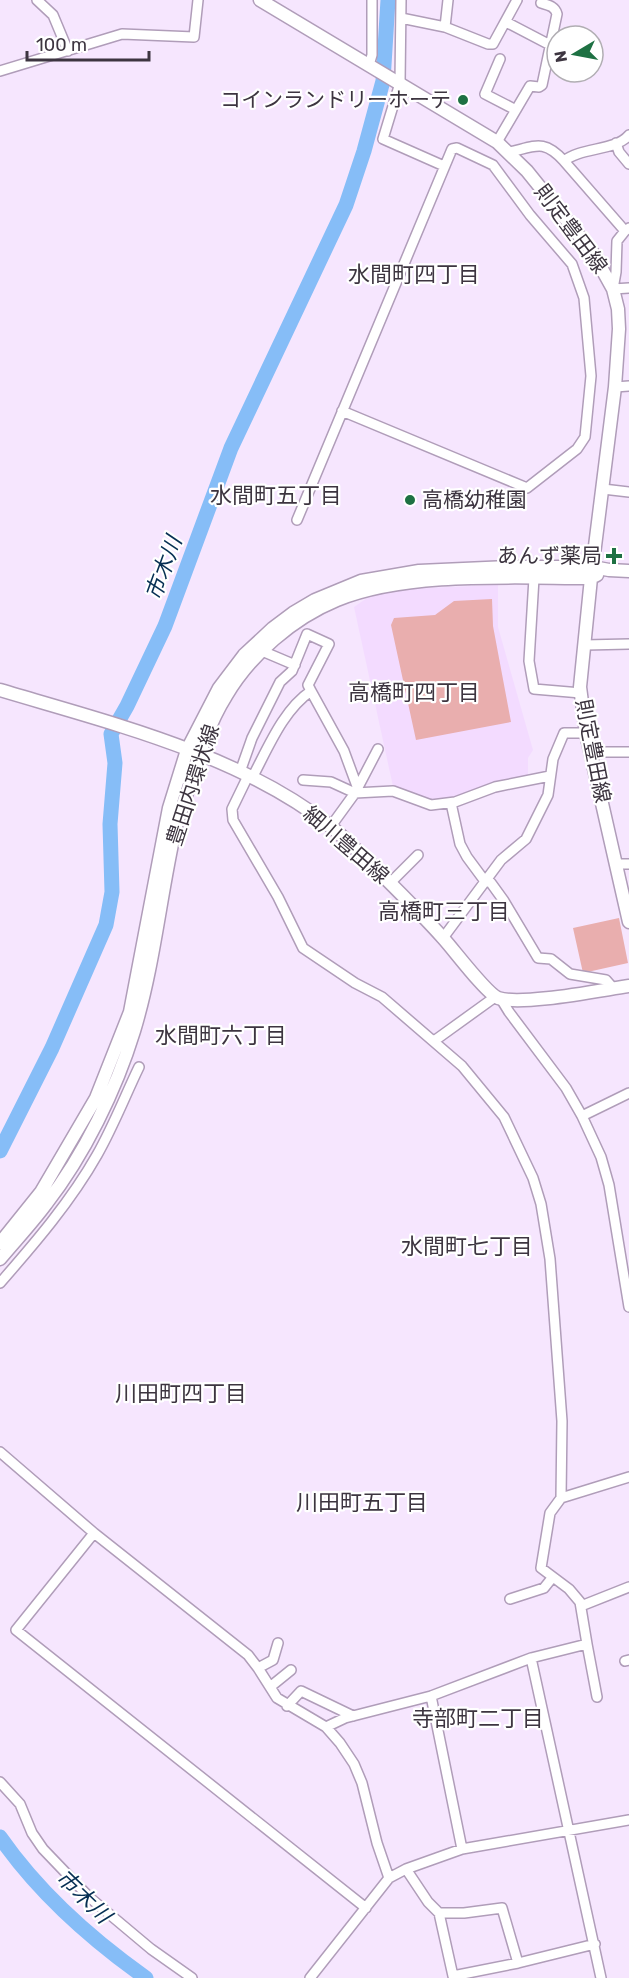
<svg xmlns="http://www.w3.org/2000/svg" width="629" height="1978" font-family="Rubik,'Noto Sans JP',sans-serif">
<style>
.built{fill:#f3dbff}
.green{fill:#e9aeae}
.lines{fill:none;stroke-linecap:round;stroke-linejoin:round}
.river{stroke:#86bdf7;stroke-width:15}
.street-casing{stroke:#b09db9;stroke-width:12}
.secondary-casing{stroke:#b09db9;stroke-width:15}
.street{stroke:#fff;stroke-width:9}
.secondary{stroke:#fff;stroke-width:12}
.poi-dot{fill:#1e7143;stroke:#fff;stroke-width:2}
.labels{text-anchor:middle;stroke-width:4.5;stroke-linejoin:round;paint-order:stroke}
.poi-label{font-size:21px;fill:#3d3540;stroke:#fff;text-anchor:end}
.street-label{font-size:21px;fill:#3d3540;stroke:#fff}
.neighbourhood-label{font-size:22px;fill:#3d3540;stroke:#fff}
.water-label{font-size:22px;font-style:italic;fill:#062f53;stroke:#fff}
</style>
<rect width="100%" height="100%" fill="#f6e6fe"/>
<path class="built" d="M 498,585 L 498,627 L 533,750 L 528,758 L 528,779 L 496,783 L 459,795 L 444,802 L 417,802 L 394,791 L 354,607 L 367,598 L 401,589 Z"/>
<path class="green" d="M 492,599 L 493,626 L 511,722 L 416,740 L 391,625 L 394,618 L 435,615 L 454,601 Z
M 619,918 L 628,963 L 583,973 L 573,928 Z"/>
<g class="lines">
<path class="river" d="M 0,1151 L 52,1048 L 106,925 L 112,892 L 110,824 L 115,763 L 111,734 L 127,706 L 165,626 L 231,448 L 346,205 L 364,151 L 383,81 L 388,0
M 0,1837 C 39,1893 91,1939 146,1978"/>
<defs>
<path id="street" d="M 37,0 L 53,15 L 68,51
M 401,0 L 400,83 L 383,139 L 444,166
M 401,18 L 445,27 L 488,44 L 493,44 L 517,0
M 506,22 L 552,46
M 445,27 L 448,0
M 500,59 L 485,94 L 516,110
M 369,65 L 372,55 L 372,0
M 0,71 L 122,34 L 194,37 L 198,0
M 497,142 L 530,86 L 539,87 L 542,85 L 557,14 C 555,6 548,5 541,3
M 616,143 L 619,152 L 629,164
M 510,152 C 536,146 544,139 564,161 C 581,147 616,151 629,135
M 564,161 L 625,231 L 629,228
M 625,231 L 617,241 L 616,272 L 613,289 L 629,288
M 615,387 L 629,386
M 603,489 L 629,492
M 297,520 L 452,149 L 457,148 L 493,165 L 530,215 L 572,264 L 584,298 L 591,376 L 585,437 L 577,449 L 527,488 L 342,411
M 534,578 L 529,661 L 534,689 L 581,693
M 585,645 L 629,644
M 262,651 L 295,665
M 311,691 L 344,751 L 358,789
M 591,752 L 629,752
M 240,772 L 252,738 L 280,682 L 292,671 L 307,634 L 329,644 L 308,685 L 311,691 C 283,710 268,748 252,778
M 248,776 L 232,809 L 233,820 L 278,897 L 303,948 L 355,983 L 382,997 L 462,1066 L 504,1117 L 533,1178 L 541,1204 L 550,1259 L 562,1421 L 561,1498 L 550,1513 L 541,1568 L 569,1589 L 580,1602 L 587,1644 L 531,1658 L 431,1696 L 345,1718 L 326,1727
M 303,780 L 331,782 L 355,793 L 393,791 L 431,805 L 455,802 L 495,787 L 550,776
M 451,803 L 460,844 L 467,857 L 484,880 L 491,883 L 504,901 L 538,958 L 551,959 L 570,974 L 606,980 L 613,988
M 331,826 L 355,793 L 378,749
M 616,864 L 629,864
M 390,883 L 418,855
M 443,938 L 501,860 L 526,839 L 548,795 L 553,759 L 564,733 L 586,733
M 501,999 L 509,1012 L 566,1088 L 582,1116 L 601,1157 L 609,1185 L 629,1307
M 434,1041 L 495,997
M 582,1116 L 629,1093
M 0,1283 C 35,1243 71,1201 97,1155 C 113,1127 125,1096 139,1067
M 0,1452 L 94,1533 L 248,1655 L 258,1668 L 277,1698 L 326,1727 L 340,1743 L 354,1764 L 362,1783 L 377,1843 L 389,1878
M 561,1498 L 629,1477
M 94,1533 L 16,1630 L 366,1908
M 510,1599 L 544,1588 L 552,1578
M 581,1606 L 629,1587
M 587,1644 L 597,1697
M 531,1658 L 601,1978
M 625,1661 L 629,1660
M 258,1668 L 273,1660 L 278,1643
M 270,1687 L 291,1670
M 431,1696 L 462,1849
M 287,1706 L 301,1691 L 353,1716
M 0,1782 L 20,1804 L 32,1833 L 43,1849 L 89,1897 L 151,1949 L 192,1978
M 406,1869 L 428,1902 L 439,1913 L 453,1976 L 518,1963 L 595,1944
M 439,1913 L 464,1913 L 502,1908 L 518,1963
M 310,1978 L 389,1878 L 406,1869 L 462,1849 L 629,1820"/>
<path id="secondary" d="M 260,0 L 497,142 L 527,171 L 593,253 L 613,289 L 618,309 L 619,329 L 615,387 L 591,578 L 580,687 L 586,733 L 629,922
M 0,690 C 110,723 239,754 330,826 C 343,836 355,849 367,860 C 393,886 419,911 443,938 C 454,950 486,993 498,998 C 521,1006 601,990 629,986
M 0,1243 L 41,1192 L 96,1098 L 130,1012 L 169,808 L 187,750 L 219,688 L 244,655 L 273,628 L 293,613 L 315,600 L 361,581 L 419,571 L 508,567 L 593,567 L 609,570 L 629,571
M 0,1259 C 15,1241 32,1223 46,1204 C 84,1155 116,1090 134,1031 C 154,965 160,897 175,830 C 179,815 185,800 189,786 C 199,755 209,723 226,696 C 250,655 293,618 337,600 C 408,571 515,578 591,578 L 597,575"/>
</defs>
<use href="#street" class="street-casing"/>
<use href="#secondary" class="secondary-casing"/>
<use href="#street" class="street"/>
<use href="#secondary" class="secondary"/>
</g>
<g class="poi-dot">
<circle cx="463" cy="100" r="6"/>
<circle cx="410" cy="500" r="6"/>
<path d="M611 547h6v6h6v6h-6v6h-6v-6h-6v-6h6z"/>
</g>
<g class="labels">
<g class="poi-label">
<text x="451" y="107">コインランドリーホーテ</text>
<text x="422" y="507" text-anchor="start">高橋幼稚園</text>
<text x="602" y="563">あんず薬局</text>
</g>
<g class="street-label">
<text transform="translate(571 229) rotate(53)" y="7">則定豊田線</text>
<text transform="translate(593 751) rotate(79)" y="7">則定豊田線</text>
<text transform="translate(193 785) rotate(-72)" y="7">豊田内環状線</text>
<text transform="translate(346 845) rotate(41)" y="7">細川豊田線</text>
</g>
<g class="neighbourhood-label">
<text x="414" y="282">水間町四丁目</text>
<text x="276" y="503">水間町五丁目</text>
<text x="414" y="700">高橋町四丁目</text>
<text x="444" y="919">高橋町三丁目</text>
<text x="221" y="1043">水間町六丁目</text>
<text x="467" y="1254">水間町七丁目</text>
<text x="181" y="1401">川田町四丁目</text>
<text x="362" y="1510">川田町五丁目</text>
<text x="478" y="1726">寺部町二丁目</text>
</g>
<g class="water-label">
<text transform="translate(163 568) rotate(-70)" y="8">市木川</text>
<text transform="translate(84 1896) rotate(44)" y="8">市木川</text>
</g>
</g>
<g transform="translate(575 54) rotate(260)"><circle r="28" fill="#ffffff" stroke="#b1aeb3" stroke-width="1.5"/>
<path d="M0-4.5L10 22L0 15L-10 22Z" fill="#1e7143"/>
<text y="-9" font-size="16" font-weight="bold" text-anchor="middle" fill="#3d3540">N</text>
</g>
<path d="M27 51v9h122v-9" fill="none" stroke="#3d3540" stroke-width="3"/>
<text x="36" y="51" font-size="18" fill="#3d3540" stroke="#ffffff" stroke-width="4.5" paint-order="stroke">100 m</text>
</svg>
